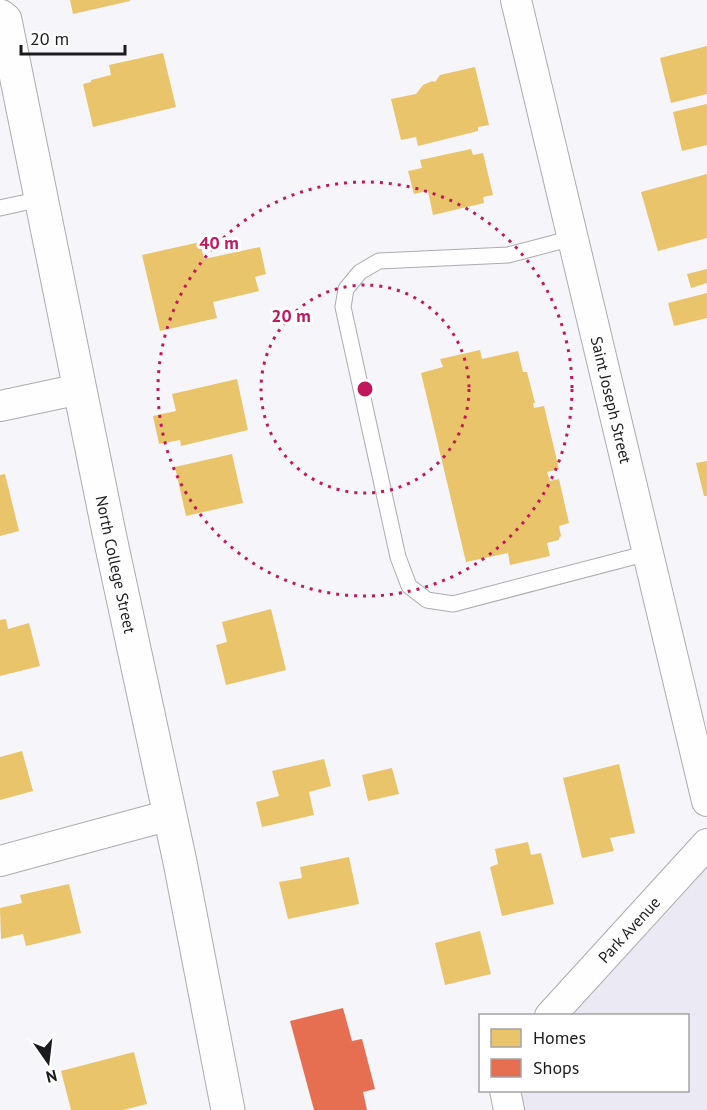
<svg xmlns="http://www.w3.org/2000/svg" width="707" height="1110" font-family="'PT Sans',sans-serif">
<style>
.built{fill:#eae9f4}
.homes{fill:#e9c46a}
.shops{fill:#e76f51}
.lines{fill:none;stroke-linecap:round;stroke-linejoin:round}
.service-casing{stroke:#acacb0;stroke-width:17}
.minor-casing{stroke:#acacb0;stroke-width:32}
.secondary-casing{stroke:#acacb0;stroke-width:35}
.service{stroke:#fefefe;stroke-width:15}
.minor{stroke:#fefefe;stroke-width:30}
.secondary{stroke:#fefefe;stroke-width:33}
.ring{fill:none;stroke:#c2185b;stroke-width:3;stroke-dasharray:3 6}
.labels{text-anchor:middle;stroke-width:6;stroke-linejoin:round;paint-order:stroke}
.street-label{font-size:16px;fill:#1b1b1e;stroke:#fff}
.centre{fill:#c2185b;stroke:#fff;stroke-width:3}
.ring-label{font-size:18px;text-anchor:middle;font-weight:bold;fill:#c2185b;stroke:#fff;stroke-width:6;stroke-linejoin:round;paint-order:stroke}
</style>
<rect width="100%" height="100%" fill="#f5f5fa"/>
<path class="built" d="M 707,851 L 707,1110 L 510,1110 L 506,1091 L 688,1090 L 688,1016 L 554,1015 Z"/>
<path class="homes" d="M 70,0 L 130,0 L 130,1 L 73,14 Z
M 707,46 L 707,94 L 671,103 L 660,58 Z
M 163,53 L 176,107 L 93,127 L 83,84 L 91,82 L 91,80 L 111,75 L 109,65 Z
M 475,67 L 489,125 L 478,127 L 478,131 L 418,146 L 416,137 L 401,140 L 391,99 L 416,94 L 423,85 L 432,81 L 435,82 L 440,75 Z
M 707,104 L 707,145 L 682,151 L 673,112 Z
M 471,149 L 473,155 L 483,153 L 493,195 L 483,197 L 484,203 L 433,215 L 428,191 L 414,194 L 408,171 L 422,168 L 420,160 Z
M 707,174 L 707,238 L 658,251 L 641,192 Z
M 200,242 L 204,259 L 260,247 L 266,274 L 255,277 L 259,291 L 213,302 L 217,318 L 160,331 L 142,255 Z
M 707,269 L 707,283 L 691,288 L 687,274 Z
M 707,293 L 707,318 L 674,326 L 668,303 Z
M 480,350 L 482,359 L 518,351 L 523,372 L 527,372 L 535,403 L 533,403 L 534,408 L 544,406 L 559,469 L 547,472 L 550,481 L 559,479 L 569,523 L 559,526 L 561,536 L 559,538 L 559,540 L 547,543 L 550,556 L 510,565 L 508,553 L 466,562 L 421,373 L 443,367 L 440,359 Z
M 237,379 L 248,430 L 181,446 L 180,440 L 159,444 L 153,416 L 176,411 L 172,394 Z
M 232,454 L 243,503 L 186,516 L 175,467 Z
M 707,461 L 707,496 L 704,496 L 696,463 Z
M 5,474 L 19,531 L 0,536 L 0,475 Z
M 271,609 L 286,670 L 226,685 L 216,645 L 227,642 L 222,622 Z
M 6,619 L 8,629 L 29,623 L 40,666 L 0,676 L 0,620 Z
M 22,751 L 33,791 L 0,800 L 0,757 Z
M 324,759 L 331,786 L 309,792 L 314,815 L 262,827 L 256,802 L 279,796 L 272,771 Z
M 619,764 L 635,833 L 610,838 L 614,851 L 582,858 L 563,778 Z
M 392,768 L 399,794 L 368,801 L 362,775 Z
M 528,842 L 531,855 L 541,853 L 554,904 L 502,916 L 490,867 L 498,864 L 495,849 Z
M 349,857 L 359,904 L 288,919 L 279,882 L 302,878 L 300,867 Z
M 69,884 L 81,933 L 26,946 L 23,934 L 1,939 L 0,908 L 22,903 L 20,895 Z
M 480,931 L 491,974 L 445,985 L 435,943 Z
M 134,1052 L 147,1104 L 123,1110 L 71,1110 L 61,1071 Z"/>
<path class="shops" d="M 343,1008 L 352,1041 L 362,1039 L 375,1089 L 363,1092 L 367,1110 L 314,1110 L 290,1021 Z"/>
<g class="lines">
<defs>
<path id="service" d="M 0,208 L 41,199
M 573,238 L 508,255 L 379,261 L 360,272 L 346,289 L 343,307 L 398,557 L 409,586 L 427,600 L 453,604 L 648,553"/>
<g id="minor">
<path id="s1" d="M 516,0 L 707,801"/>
<path d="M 0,406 L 80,389"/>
<path d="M 0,861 L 170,815"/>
<path id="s2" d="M 550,1016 L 707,844"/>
<path d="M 505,1090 L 509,1110"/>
</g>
<g id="secondary">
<path id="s3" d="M 0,16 L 5,20 L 109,533 L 180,862 L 228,1110"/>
</g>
</defs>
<use href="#service" class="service-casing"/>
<use href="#minor" class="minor-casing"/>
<use href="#secondary" class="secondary-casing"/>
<use href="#service" class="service"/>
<use href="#minor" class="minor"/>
<use href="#secondary" class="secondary"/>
</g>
<g class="ring">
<circle cx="365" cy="389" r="104"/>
<circle cx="365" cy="389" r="207"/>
</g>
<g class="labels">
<g class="street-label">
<text dy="6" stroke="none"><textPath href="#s1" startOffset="411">Saint Joseph Street</textPath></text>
<text dy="6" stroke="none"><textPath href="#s3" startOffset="562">North College Street</textPath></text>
<text dy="6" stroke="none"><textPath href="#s2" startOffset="117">Park Avenue</textPath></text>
</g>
</g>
<circle cx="365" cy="389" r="9" class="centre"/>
<g class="ring-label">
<text x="219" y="249">40 m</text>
<text x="291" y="322">20 m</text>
</g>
<rect x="479" y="1014" width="210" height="78" fill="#ffffff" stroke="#a4a4a5" stroke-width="1.5"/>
<rect x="491" y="1029" width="30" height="18" fill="#e9c46a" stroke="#a4a4a5" stroke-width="1.5"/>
<text x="533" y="1044" font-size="18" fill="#1b1b1e">Homes</text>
<rect x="491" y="1059" width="30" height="18" fill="#e76f51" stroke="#a4a4a5" stroke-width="1.5"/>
<text x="533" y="1074" font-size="18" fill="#1b1b1e">Shops</text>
<g transform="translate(48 1062) rotate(166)" stroke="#ffffff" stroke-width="4.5" paint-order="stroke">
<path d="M0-4.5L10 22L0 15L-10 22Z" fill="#1b1b1e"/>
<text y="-9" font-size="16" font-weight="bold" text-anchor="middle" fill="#1b1b1e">N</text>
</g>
<path d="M21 45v9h104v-9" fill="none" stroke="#1b1b1e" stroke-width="3"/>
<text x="30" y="45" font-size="18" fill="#1b1b1e" stroke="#ffffff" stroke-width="4.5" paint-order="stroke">20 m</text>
</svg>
